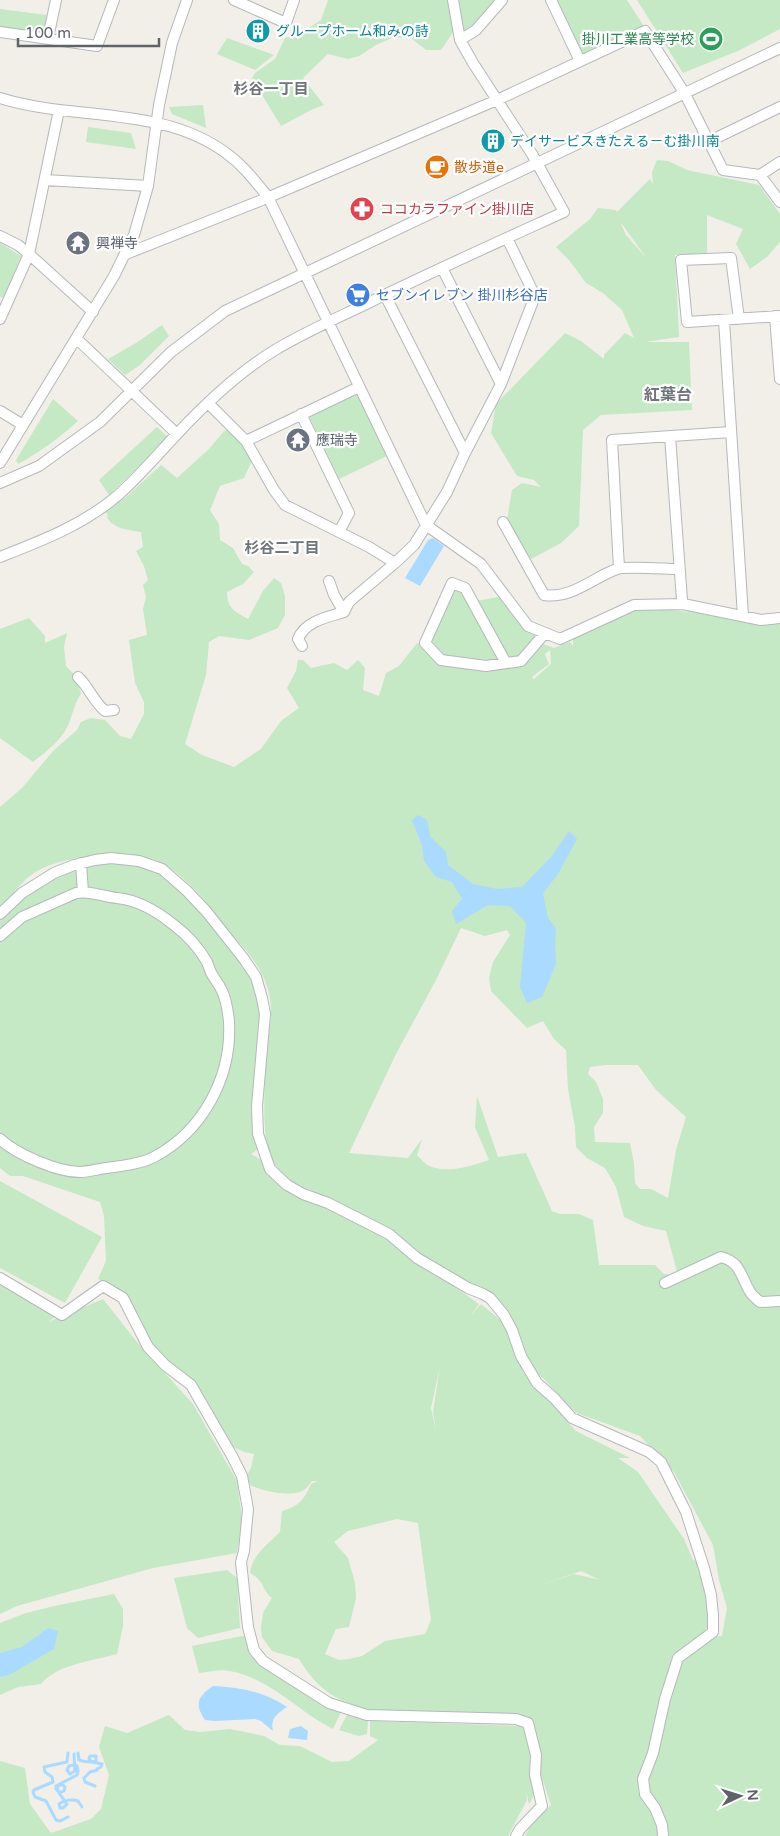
<svg xmlns="http://www.w3.org/2000/svg" width="780" height="1836" font-family="'Varela Round','Noto Sans JP',sans-serif">
<style>
.green{fill:#c5e8c5;fill-rule:evenodd}
.water{fill:#aadaff}
.lines{fill:none;stroke-linecap:round;stroke-linejoin:round}
.stream{stroke:#aadaff;stroke-width:3}
.minor-casing{stroke:#b5b8bc;stroke-width:12}
.minor{stroke:#fff;stroke-width:10}
.labels{text-anchor:middle;stroke-width:4.5;stroke-linejoin:round;paint-order:stroke}
.culture-label{font-size:14px;fill:#0d838f;stroke:#fff;text-anchor:start}
.leisure-label{font-size:14px;fill:#27864d;stroke:#fff;text-anchor:end}
.food-label{font-size:14px;fill:#c56008;stroke:#fff;text-anchor:start}
.health-label{font-size:14px;fill:#be3a42;stroke:#fff;text-anchor:start}
.worship-label{font-size:14px;fill:#5b616d;stroke:#fff;text-anchor:start}
.shop-label{font-size:14px;fill:#366cbe;stroke:#fff;text-anchor:start}
.neighbourhood-label{font-size:15px;font-weight:bold;fill:#70757a;stroke:#fff}
.quarter-label{font-size:16px;font-weight:bold;fill:#70757a;stroke:#fff}
</style>
<rect width="100%" height="100%" fill="#f1efe8"/>
<path class="green" d="M 328,0 L 453,0 L 458,25 L 441,50 L 426,50 L 411,38 L 394,37 L 376,45 L 359,56 L 348,59 L 328,54 L 303,78 L 324,105 L 311,110 L 281,126 L 259,90 L 245,91 L 255,73 L 275,59 L 285,38 L 299,34 L 321,20 Z
M 456,0 L 504,0 L 468,35 L 460,35 Z
M 552,0 L 627,0 L 645,28 L 580,61 Z
M 637,0 L 780,0 L 780,29 L 740,50 L 683,73 Z
M 0,9 L 47,15 L 46,30 L 43,34 L 0,28 Z
M 227,38 L 274,55 L 255,70 L 217,54 Z
M 203,105 L 206,128 L 172,114 L 169,107 Z
M 88,127 L 131,133 L 136,149 L 86,142 Z
M 657,160 L 668,161 L 687,170 L 759,185 L 780,214 L 780,242 L 768,256 L 750,269 L 736,244 L 743,229 L 707,215 L 707,253 L 675,255 L 679,337 L 645,342 L 689,342 L 692,410 L 601,415 L 583,430 L 579,526 L 561,543 L 531,559 L 506,526 L 512,490 L 522,483 L 541,487 L 534,480 L 517,476 L 491,433 L 496,404 L 565,333 L 581,341 L 604,359 L 604,355 L 625,333 L 634,338 L 622,310 L 603,293 L 586,283 L 569,260 L 556,247 L 590,219 L 598,208 L 616,210 L 617,212 L 650,179 L 653,184 L 652,172 ZM 621,224 L 622,224 L 647,259 L 626,235 Z
M 0,243 L 21,256 L 4,298 L 0,297 Z
M 162,325 L 169,336 L 140,365 L 125,375 L 108,359 L 136,343 Z
M 354,395 L 359,396 L 387,456 L 339,479 L 309,416 Z
M 53,399 L 78,421 C 59,438 40,452 18,464 L 16,460 Z
M 157,427 L 169,438 L 109,495 L 99,480 Z
M 232,427 L 254,456 L 244,478 L 220,486 L 210,510 L 219,524 L 220,540 L 233,548 L 242,564 L 248,566 L 254,572 L 243,584 L 227,592 C 227,608 235,612 248,619 L 263,591 L 274,578 L 281,583 L 285,596 L 285,615 L 278,628 L 249,640 L 219,636 L 209,642 L 206,675 L 185,744 L 202,755 L 234,767 L 261,749 L 281,721 L 299,708 L 287,688 L 296,671 L 298,660 L 303,660 L 311,668 L 334,663 L 347,670 L 358,660 L 365,668 L 363,690 L 379,696 L 386,673 L 399,666 L 417,643 L 444,662 L 498,664 L 522,659 L 537,642 L 554,648 L 570,642 L 573,646 L 573,638 L 634,609 L 649,608 L 721,615 L 759,624 L 780,623 L 780,1836 L 525,1836 L 531,1824 L 551,1805 L 541,1775 L 531,1719 L 463,1719 L 378,1712 C 339,1701 321,1695 299,1659 L 272,1651 L 262,1637 L 261,1627 L 263,1613 L 272,1598 C 260,1588 266,1582 250,1573 C 252,1555 268,1544 280,1532 L 282,1511 C 298,1507 305,1499 311,1484 L 318,1481 L 312,1481 C 310,1483 307,1488 304,1490 C 293,1498 261,1491 250,1485 L 247,1475 L 251,1468 L 254,1454 L 244,1452 L 229,1445 L 201,1394 L 189,1376 L 177,1371 L 148,1343 L 121,1292 L 98,1279 L 106,1261 L 104,1216 L 100,1202 L 23,1176 L 10,1176 L 0,1168 L 0,914 L 11,903 L 54,873 L 130,859 L 167,873 L 190,893 L 244,959 L 260,991 L 263,1016 L 262,1041 L 258,1093 L 257,1126 L 253,1127 L 258,1149 L 251,1154 L 280,1171 C 277,1167 273,1163 271,1159 C 260,1137 265,1068 268,1042 C 270,1026 273,1010 269,993 C 262,963 238,942 218,919 C 211,912 207,902 200,895 C 191,885 174,869 162,863 C 134,847 65,855 37,871 C 21,880 13,896 0,908 L 0,807 L 22,788 L 54,750 L 77,730 L 81,722 L 91,718 L 105,720 L 120,736 L 131,739 L 144,714 L 144,702 L 135,683 L 129,640 L 147,635 L 143,609 L 146,597 L 143,585 L 148,580 L 144,566 L 136,551 L 143,547 L 141,532 C 128,530 113,529 106,516 L 109,517 L 105,511 L 125,498 L 161,465 L 177,478 L 210,448 L 224,431 ZM 550,650 L 551,664 L 534,679 L 532,677 L 549,664 L 545,654 ZM 461,928 L 485,936 L 507,930 L 510,935 L 493,962 L 489,978 L 491,991 L 527,1028 L 543,1021 L 554,1039 L 566,1050 L 568,1089 L 575,1127 L 576,1147 L 587,1158 L 605,1168 L 616,1187 L 624,1217 L 643,1226 L 666,1231 L 678,1275 L 664,1274 L 655,1265 L 599,1265 L 593,1220 L 579,1214 L 560,1214 L 552,1211 L 526,1153 L 498,1157 L 477,1096 L 475,1127 L 489,1160 C 471,1166 448,1174 429,1166 C 425,1164 421,1159 417,1155 L 422,1139 L 408,1158 L 349,1153 L 396,1054 L 436,980 ZM 605,1065 L 638,1065 L 656,1090 L 686,1117 L 676,1150 L 668,1198 L 651,1189 L 640,1189 L 635,1183 L 634,1164 L 630,1143 L 595,1142 L 594,1127 L 603,1113 L 603,1099 L 596,1082 L 588,1074 L 590,1067 ZM 301,1185 L 385,1232 L 423,1257 L 457,1276 L 493,1302 L 510,1325 L 521,1346 L 527,1366 L 544,1379 L 558,1395 L 577,1413 L 640,1436 L 674,1472 L 713,1545 L 719,1580 L 727,1608 L 722,1636 L 707,1638 C 712,1615 709,1597 700,1575 L 701,1573 L 697,1561 L 693,1560 L 684,1539 L 638,1472 L 618,1458 L 630,1458 L 576,1431 L 523,1372 L 504,1323 L 481,1304 L 470,1317 L 479,1304 L 390,1242 ZM 440,1366 L 433,1412 L 436,1431 L 431,1408 ZM 397,1519 L 418,1523 L 431,1620 L 425,1634 L 385,1641 L 362,1656 L 349,1659 L 339,1660 L 325,1654 L 336,1629 L 349,1627 L 356,1598 L 355,1583 L 348,1558 L 334,1542 L 348,1531 ZM 581,1571 L 600,1580 L 574,1574 L 537,1586 Z
M 452,583 L 477,601 L 503,596 L 540,633 L 518,658 L 502,661 L 443,657 L 428,643 Z
M 29,618 L 45,636 L 45,643 L 67,633 L 64,647 L 66,666 L 76,677 L 81,694 C 73,705 72,720 65,731 C 57,744 44,753 33,762 L 0,738 L 0,629 Z
M 0,1181 L 102,1237 L 65,1303 L 0,1268 Z
M 0,1285 L 13,1290 L 58,1315 L 48,1322 L 103,1299 L 137,1342 L 193,1404 L 237,1481 L 242,1518 L 237,1553 L 153,1568 L 17,1606 L 0,1614 Z
M 227,1570 L 237,1578 L 240,1628 L 198,1638 L 187,1628 L 174,1578 Z
M 114,1594 L 123,1609 L 123,1626 L 117,1654 C 92,1661 58,1664 41,1684 L 18,1687 L 0,1695 L 0,1623 L 26,1613 L 54,1606 Z
M 242,1636 L 246,1637 L 254,1651 L 341,1712 L 333,1729 C 297,1711 271,1679 230,1671 C 221,1669 209,1672 199,1673 L 192,1646 Z
M 169,1715 L 185,1730 L 200,1732 L 230,1729 L 264,1736 L 280,1745 L 300,1746 L 332,1762 L 349,1761 L 378,1740 L 370,1736 L 370,1721 L 522,1726 C 531,1737 536,1774 535,1789 C 535,1794 532,1799 529,1804 L 526,1791 L 527,1800 L 508,1836 L 0,1836 L 0,1761 L 25,1768 L 30,1804 L 51,1833 L 91,1819 L 101,1809 L 109,1775 L 99,1747 L 105,1726 L 127,1733 Z
M 347,1715 L 368,1721 L 367,1734 L 359,1736 L 339,1730 Z"/>
<path class="water" d="M 433,538 L 444,546 L 420,586 L 405,578 L 428,540 Z
M 418,815 L 427,820 L 430,836 L 446,852 L 448,865 L 473,884 L 497,889 L 522,887 L 552,856 L 569,831 L 577,839 L 558,874 L 543,893 L 548,918 L 556,928 L 555,945 L 556,964 L 542,997 L 527,1003 L 520,987 L 526,923 L 510,906 L 488,905 L 456,924 L 452,911 L 462,899 L 452,882 L 436,877 L 424,861 L 422,845 L 412,820 Z
M 48,1628 L 58,1631 L 54,1649 L 9,1675 L 0,1677 L 0,1653 L 22,1647 Z
M 213,1686 C 240,1687 265,1692 287,1707 C 277,1714 270,1718 273,1731 L 261,1721 L 255,1719 L 215,1721 L 205,1720 C 194,1704 198,1696 213,1686 Z
M 301,1726 L 308,1731 L 307,1740 L 288,1738 L 290,1729 Z"/>
<g class="lines">
<path class="stream" d="M 68,1753 L 67,1762 L 44,1767 L 45,1772 L 52,1777 L 53,1782 L 34,1790 L 33,1792 L 35,1797 L 46,1801 L 56,1820 L 60,1821 L 68,1817
M 78,1753 L 79,1760 C 85,1762 90,1763 96,1761 L 96,1756 L 90,1756 L 89,1759 L 92,1762 L 102,1764 L 101,1767 L 97,1769
M 95,1786 L 85,1782 L 84,1778 L 90,1772 L 97,1770
M 60,1808 L 63,1808 L 67,1804 C 63,1798 58,1794 57,1787 L 62,1784 L 65,1787 L 64,1791 C 60,1793 58,1792 56,1789 L 56,1786 L 77,1775 L 78,1771 L 77,1766 C 74,1765 72,1765 69,1766 L 67,1770 L 70,1774 L 75,1771 L 74,1754
M 60,1808 L 59,1804 C 64,1800 72,1799 78,1801 L 82,1807"/>
<defs>
<path id="minor" d="M 234,0 L 286,23 L 294,0
M 551,0 L 580,61
M 0,32 L 97,46 L 114,0
M 48,38 L 56,0
M 460,40 L 476,30 L 502,0
M 0,98 C 73,121 161,105 226,153 C 243,165 255,181 268,197 L 426,525 L 481,564 L 528,626 L 560,639 L 634,605 L 683,604 L 761,620 L 780,618
M 708,142 L 780,107
M 760,175 L 780,162
M 45,180 L 148,186
M 0,236 L 18,245 L 29,254 L 93,312
M 126,254 L 262,200 L 497,100 L 645,31 L 685,94 L 723,170 L 760,175 L 780,202
M 442,268 L 501,384
M 385,295 L 465,453
M 775,316 L 780,379
M 0,319 L 29,254 L 59,110
M 739,319 L 731,258 L 681,260 L 687,322 L 780,316
M 724,320 L 743,616
M 77,339 L 177,434
M 208,403 L 246,441 L 274,490 L 285,505 L 369,547 L 395,563 L 414,545 L 447,492 L 465,453 L 501,384 L 535,296 L 507,238
M 0,411 L 23,425
M 301,414 L 349,513 L 339,532
M 670,436 L 682,600
M 246,441 L 359,387
M 0,463 L 114,276 L 134,235 L 148,186 L 159,105 L 172,43 L 187,0
M 0,483 L 39,466 L 100,422 L 171,352 L 225,311 L 780,48
M 503,522 L 544,595 C 572,599 592,578 617,569 C 627,566 666,569 679,569
M 0,557 C 41,541 83,525 117,496 C 139,477 157,455 177,434 C 206,403 239,372 275,350 C 303,333 335,319 366,304 C 431,272 498,242 564,212 L 532,154 L 473,63 L 460,40 L 453,0
M 619,568 L 612,440 L 731,432
M 344,612 L 349,602 L 395,563
M 302,646 L 298,639 C 305,621 328,617 344,612 L 334,595 L 329,581
M 506,663 L 465,588 L 452,583 L 425,643 L 441,660 L 486,666 L 521,661 L 545,633
M 78,677 C 89,687 93,701 105,711 L 114,710
M 81,863 L 83,892
M 0,914 L 22,893 L 54,873 L 74,865 L 95,860 L 111,858 L 139,861 L 162,869 L 187,891 L 206,911 L 244,959 L 256,977 L 262,998 L 265,1014 L 257,1106 L 258,1134 L 270,1169 L 287,1185 L 303,1194 L 328,1203 L 389,1234 L 417,1258 L 468,1288 L 483,1294 L 490,1298 L 504,1315 L 512,1330 L 521,1356 L 537,1383 L 554,1398 L 572,1418 L 649,1452 L 661,1462 L 686,1512 L 704,1568 L 711,1595 L 713,1615 L 713,1632 L 678,1658 L 665,1699 L 653,1753 L 643,1779 L 645,1794 L 655,1808 L 662,1825 L 663,1836
M 0,936 L 22,917 L 76,893 C 91,890 103,897 117,898 C 138,900 158,912 174,925 C 187,935 199,948 207,962 C 209,967 210,972 213,976 C 215,980 219,984 221,989 C 226,998 228,1011 229,1022 C 232,1077 203,1131 154,1157 C 140,1164 122,1166 106,1168 C 98,1169 88,1172 80,1172 C 57,1172 16,1154 0,1139
M 0,1278 L 62,1315 L 103,1286 L 123,1298 L 148,1347 L 165,1365 L 191,1385 L 232,1456 L 242,1476 L 248,1509 L 244,1551 L 241,1562 L 248,1627 L 254,1650 L 263,1661 L 329,1703 L 367,1715 L 516,1719 L 528,1723 L 536,1755 L 535,1775 L 542,1806 L 520,1829 L 516,1836
M 665,1283 L 721,1257 C 740,1262 740,1274 749,1290 C 751,1295 756,1298 760,1302 L 780,1301"/>
</defs>
<use href="#minor" class="minor-casing"/>
<use href="#minor" class="minor"/>
</g>
<defs>
<symbol id="building-disc" viewBox="-11 -11 22 22"><circle r="9.5" fill="#0f9aa8" stroke="#fff"/><path d="M-4-6H4V6H1V3H-1V6H-4ZM-2.5-4.3h1.7v1.8h-1.7ZM.8-4.3h1.7v1.8H.8ZM-2.5-1h1.7V.8h-1.7ZM.8-1h1.7V.8H.8Z" fill="#fff"/></symbol>
<symbol id="stadium-disc" viewBox="-11 -11 22 22"><circle r="9.5" fill="#2e9e5b" stroke="#fff"/><path d="M0-5a6.5 5 0 1 0 0 10a6.5 5 0 1 0 0-10ZM-3.5-1.8h7v3.6h-7Z" fill="#fff"/></symbol>
<symbol id="cafe-disc" viewBox="-11 -11 22 22"><circle r="9.5" fill="#e8710a" stroke="#fff"/><path d="M-5.5-4.5H6V0H3Q3 3.5 0 3.5H-2.5Q-5.5 3.5-5.5 0ZM3-3.2v2h1.7v-2ZM-6 4.5H4V6H-6Z" fill="#fff"/></symbol>
<symbol id="pharmacy-disc" viewBox="-11 -11 22 22"><circle r="9.5" fill="#e0444e" stroke="#fff"/><path d="M-2-6h4v4h4v4h-4v4h-4v-4h-4v-4h4Z" fill="#fff"/></symbol>
<symbol id="temple-disc" viewBox="-11 -11 22 22"><circle r="9.5" fill="#6b7280" stroke="#fff"/><path d="M0-6L5-2H3V0L6.5 2.5H4V6H1.5V3h-3V6H-4V2.5H-6.5L-3 0V-2H-5Z" fill="#fff"/></symbol>
<symbol id="supermarket-disc" viewBox="-11 -11 22 22"><circle r="9.5" fill="#3f7fe0" stroke="#fff"/><path d="M-6-5.5h2.5l.6 2H6L4.5 2H-2.5L-4.4-4H-6ZM-1.5 3.2a1.3 1.3 0 1 0 .1 0ZM3 3.2a1.3 1.3 0 1 0 .1 0Z" fill="#fff"/></symbol>
</defs>
<g fill-rule="evenodd">
<use href="#building-disc" x="244" y="17" width="28" height="28"/>
<use href="#stadium-disc" x="697" y="25" width="28" height="28"/>
<use href="#building-disc" x="479" y="127" width="28" height="28"/>
<use href="#cafe-disc" x="423" y="153" width="28" height="28"/>
<use href="#pharmacy-disc" x="348" y="195" width="28" height="28"/>
<use href="#temple-disc" x="64" y="229" width="28" height="28"/>
<use href="#supermarket-disc" x="344" y="281" width="28" height="28"/>
<use href="#temple-disc" x="284" y="426" width="28" height="28"/>
</g>
<g class="labels">
<g class="culture-label">
<text x="276" y="36">グループホーム和みの詩</text>
<text x="510" y="146">デイサービスきたえる－む掛川南</text>
</g>
<g class="leisure-label">
<text x="694" y="44">掛川工業高等学校</text>
</g>
<g class="food-label">
<text x="454" y="172">散歩道e</text>
</g>
<g class="health-label">
<text x="380" y="214">ココカラファイン掛川店</text>
</g>
<g class="worship-label">
<text x="96" y="248">興禅寺</text>
<text x="316" y="445">應瑞寺</text>
</g>
<g class="shop-label">
<text x="376" y="300">セブンイレブン 掛川杉谷店</text>
</g>
<g class="neighbourhood-label">
<text x="271" y="94">杉谷一丁目</text>
<text x="282" y="553">杉谷二丁目</text>
</g>
<g class="quarter-label">
<text x="668" y="400">紅葉台</text>
</g>
</g>
<g transform="translate(740 1796) rotate(86)" stroke="#ffffff" stroke-width="4" paint-order="stroke">
<path d="M0-4L9 19L0 12L-9 19Z" fill="#5f6368"/>
<text y="-8" font-size="14" font-weight="bold" text-anchor="middle" fill="#5f6368">N</text>
</g>
<path d="M18 38v8h141v-8" fill="none" stroke="#5f6368" stroke-width="2.5"/>
<text x="25" y="38" font-size="15" fill="#5f6368" stroke="#ffffff" stroke-width="4" paint-order="stroke">100 m</text>
</svg>
